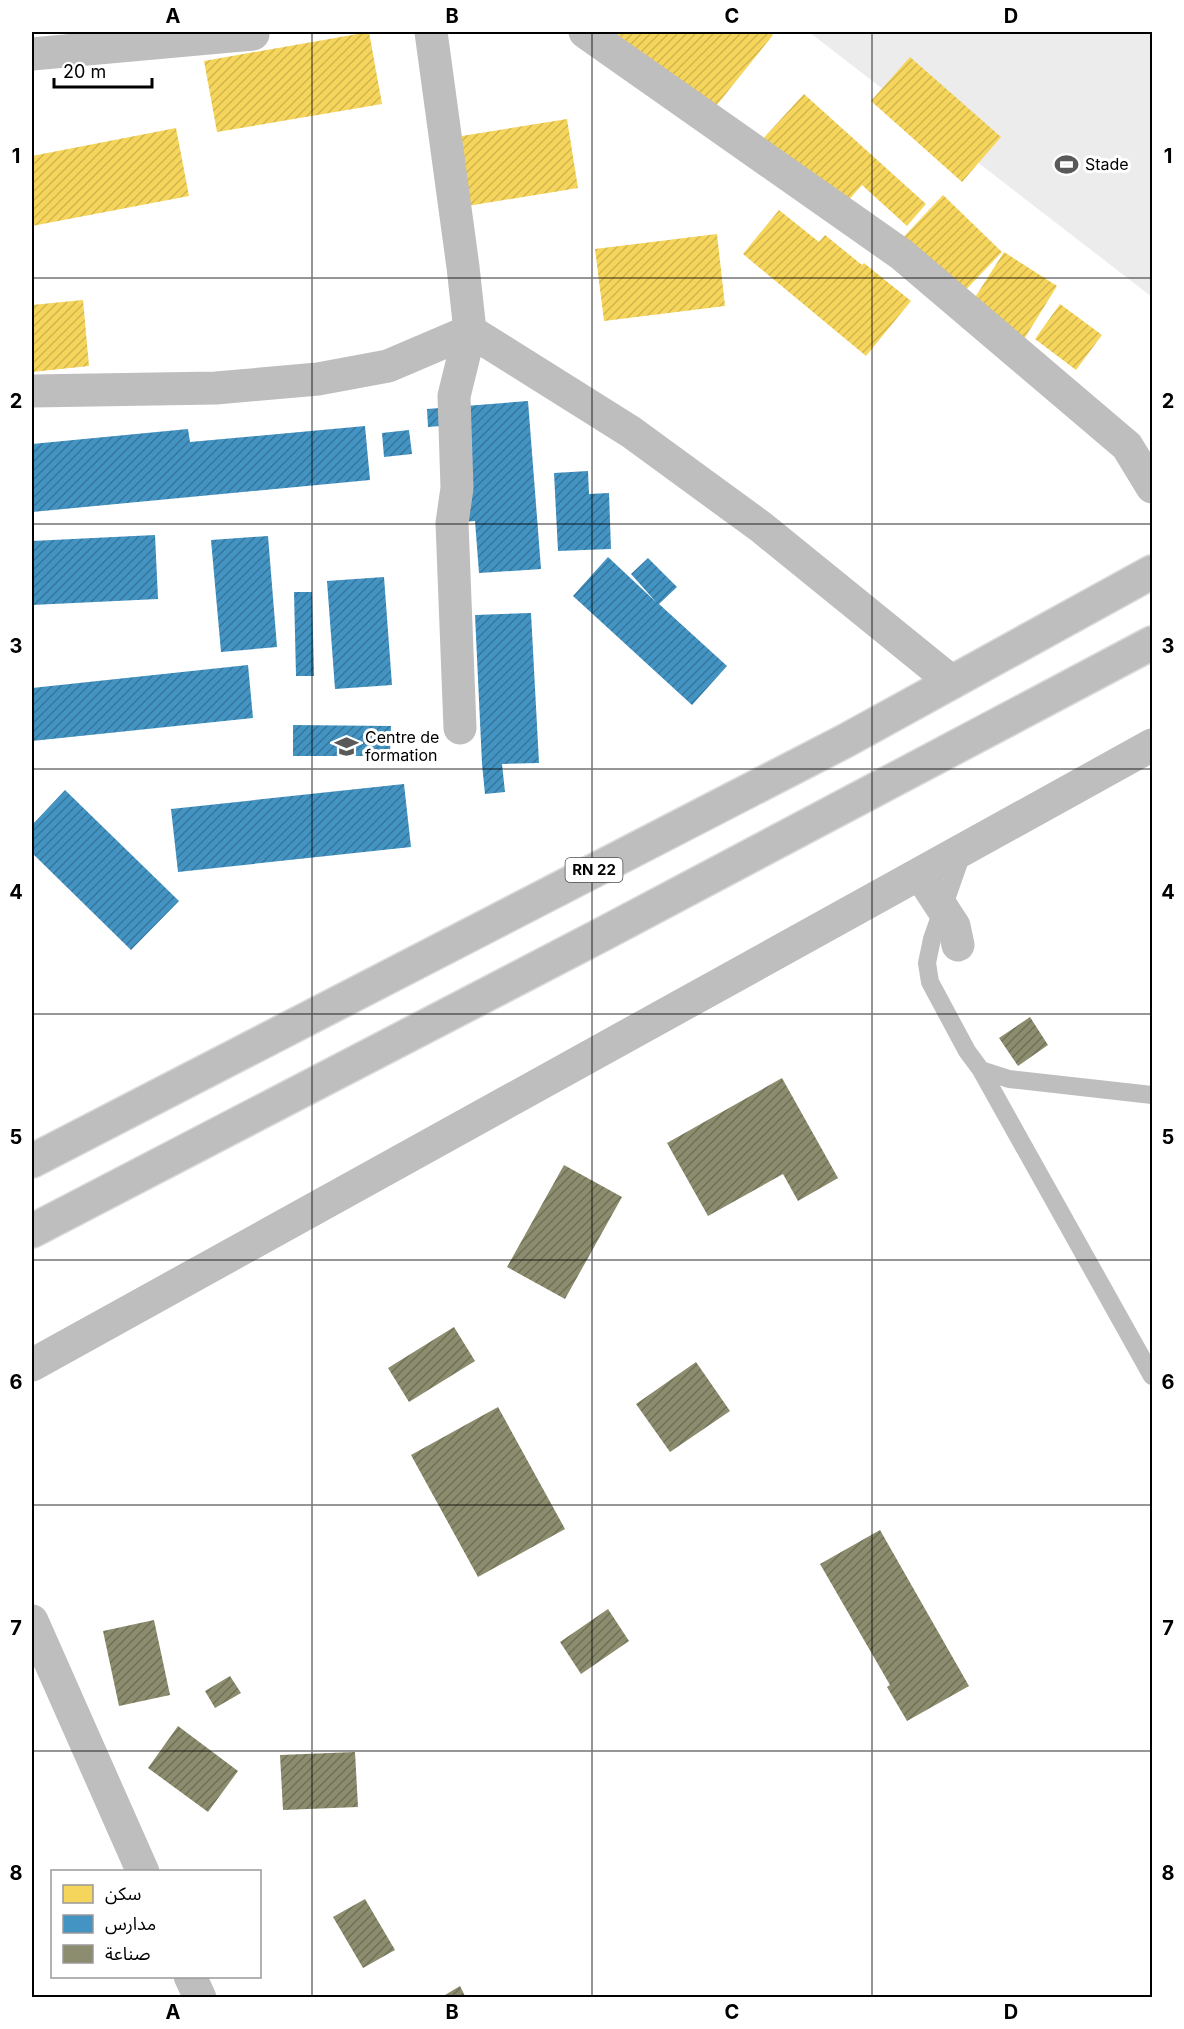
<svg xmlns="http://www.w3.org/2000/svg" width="1184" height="2029" font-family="Inter,'Noto Sans Arabic',sans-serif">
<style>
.pitch{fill:#ececec}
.homes{fill:url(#homes-hatch)}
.schools{fill:url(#schools-hatch)}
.industry{fill:url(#industry-hatch)}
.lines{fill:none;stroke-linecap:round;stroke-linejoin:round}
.highway-casing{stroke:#dbdbdb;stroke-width:36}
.lane{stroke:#bebebe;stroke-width:18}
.street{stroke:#bebebe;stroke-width:33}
.highway{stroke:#bebebe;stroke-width:33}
.grid{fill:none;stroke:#000;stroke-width:1.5;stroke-opacity:0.55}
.labels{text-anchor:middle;stroke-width:6;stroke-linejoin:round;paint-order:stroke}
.shield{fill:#fff;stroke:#4c4c4c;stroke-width:1.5}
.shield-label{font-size:15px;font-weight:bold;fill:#000}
.poi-label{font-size:16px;fill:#000;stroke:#fff;text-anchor:start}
.neatline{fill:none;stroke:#000;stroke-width:2}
.grid-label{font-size:20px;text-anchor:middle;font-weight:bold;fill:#000}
</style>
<defs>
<pattern id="homes-hatch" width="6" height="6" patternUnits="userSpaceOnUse" patternTransform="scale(1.5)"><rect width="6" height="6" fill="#f6d55c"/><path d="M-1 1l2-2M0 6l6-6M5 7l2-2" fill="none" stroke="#d1b54e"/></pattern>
<pattern id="schools-hatch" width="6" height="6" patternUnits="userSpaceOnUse" patternTransform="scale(1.5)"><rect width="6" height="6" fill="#4393c3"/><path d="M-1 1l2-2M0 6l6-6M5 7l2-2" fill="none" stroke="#36769c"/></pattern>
<pattern id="industry-hatch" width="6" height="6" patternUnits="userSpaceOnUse" patternTransform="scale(1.5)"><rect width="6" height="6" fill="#8c8c6e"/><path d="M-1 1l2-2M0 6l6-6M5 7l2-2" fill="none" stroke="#707058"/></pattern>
</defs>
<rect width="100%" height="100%" fill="#fff"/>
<path class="pitch" d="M 809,32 L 1152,32 L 1152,297 Z"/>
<path class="homes" d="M 369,32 L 382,104 L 217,132 L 204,61 Z
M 614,32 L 769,32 L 773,35 L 712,111 Z
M 910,57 L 1001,137 L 962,182 L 871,101 Z
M 804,94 L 926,204 L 907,226 L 862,185 L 838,212 L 760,142 Z
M 567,119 L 578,188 L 455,208 L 443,139 Z
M 176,128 L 189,196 L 32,226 L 32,156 Z
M 943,195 L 1002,252 L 956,300 L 897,244 Z
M 779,210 L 819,242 L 825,235 L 862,265 L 864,263 L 911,301 L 866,356 L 743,254 Z
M 717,234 L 725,306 L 604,321 L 595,249 Z
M 1004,252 L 1057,286 L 1021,344 L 967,310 Z
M 83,300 L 89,366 L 32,372 L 32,305 Z
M 1060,304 L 1102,335 L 1076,370 L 1035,339 Z"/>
<path class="schools" d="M 528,401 L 541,569 L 479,573 L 475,521 L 448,523 L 440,426 L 428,427 L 427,409 Z
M 365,426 L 370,480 L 32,512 L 32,444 L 188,429 L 190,442 Z
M 409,430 L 412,454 L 384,457 L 382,433 Z
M 588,471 L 589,494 L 609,493 L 611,549 L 558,551 L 554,473 Z
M 155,535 L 158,599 L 32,605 L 32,541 Z
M 268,536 L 277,647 L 221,652 L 211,540 Z
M 608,557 L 656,602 L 631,574 L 648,558 L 677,587 L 659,604 L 727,666 L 692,705 L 573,596 Z
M 384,577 L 392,685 L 335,689 L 327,581 Z
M 294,592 L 312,592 L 314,676 L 296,676 Z
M 531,613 L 539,763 L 502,764 L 505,792 L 485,794 L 482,764 L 475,615 Z
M 248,665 L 253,718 L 32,741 L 32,688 Z
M 293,725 L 391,726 L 390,756 L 293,756 Z
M 404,784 L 411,847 L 178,872 L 171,809 Z
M 65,790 L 179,901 L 131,950 L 32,853 L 32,825 Z"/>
<path class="industry" d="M 1030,1017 L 1048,1045 L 1018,1066 L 999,1038 Z
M 782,1078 L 838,1178 L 798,1201 L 783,1174 L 708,1216 L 667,1143 Z
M 564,1165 L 622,1197 L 565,1299 L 507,1267 Z
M 454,1327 L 475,1361 L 409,1402 L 388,1368 Z
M 696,1362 L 730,1411 L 670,1452 L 636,1404 Z
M 498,1407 L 565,1529 L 478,1577 L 411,1455 Z
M 880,1530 L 969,1686 L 907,1721 L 887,1687 L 890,1685 L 820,1564 Z
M 608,1609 L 629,1641 L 581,1674 L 560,1642 Z
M 154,1620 L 170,1695 L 119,1706 L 103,1631 Z
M 230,1676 L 241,1693 L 215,1708 L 205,1691 Z
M 178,1726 L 238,1771 L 208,1812 L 148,1768 Z
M 355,1752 L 358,1807 L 283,1810 L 280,1755 Z
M 365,1899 L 395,1950 L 363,1968 L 333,1917 Z
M 460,1986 L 466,1998 L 440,1998 Z"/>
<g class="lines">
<defs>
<path id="highway" d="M 32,1161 L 845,741 L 1152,572
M 32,1231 L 601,935 L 1152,643"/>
</defs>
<use href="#highway" class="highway-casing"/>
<path class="lane" d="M 963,851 L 932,939 L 927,963 L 930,982 L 967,1051 L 981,1070 L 1009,1079 L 1152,1095
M 981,1070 L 1152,1376"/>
<path class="street" d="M 585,32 L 901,254 L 1127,446 L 1152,487
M 32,54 L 253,34
M 32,391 L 216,388 L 318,379 L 388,366 L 470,331 L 463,267 L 431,32
M 460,728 L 452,523 L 457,488 L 454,396 L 470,331 L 631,432 L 761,527 L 952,682
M 920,874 L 954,926 L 958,945
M 32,1365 L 1152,745
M 32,1621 L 143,1872
M 190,1976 L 200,1998"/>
<use href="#highway" class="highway"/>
</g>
<path class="grid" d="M 312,32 L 312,1998M 592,32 L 592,1998M 872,32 L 872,1998M 32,278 L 1152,278M 32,524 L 1152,524M 32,769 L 1152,769M 32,1014 L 1152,1014M 32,1260 L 1152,1260M 32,1505 L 1152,1505M 32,1751 L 1152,1751"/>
<defs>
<symbol id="stadium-bare" viewBox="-9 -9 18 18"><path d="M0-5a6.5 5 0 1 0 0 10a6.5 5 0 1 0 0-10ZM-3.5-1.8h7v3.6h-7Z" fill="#595959" stroke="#fff" stroke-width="2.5" paint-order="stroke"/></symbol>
<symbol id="school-bare" viewBox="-9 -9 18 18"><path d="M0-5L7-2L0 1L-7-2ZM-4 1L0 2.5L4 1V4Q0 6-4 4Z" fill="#595959" stroke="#fff" stroke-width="2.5" paint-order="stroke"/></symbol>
</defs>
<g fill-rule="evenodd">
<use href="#stadium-bare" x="1050" y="148" width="33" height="33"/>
<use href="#school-bare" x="330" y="730" width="33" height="33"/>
</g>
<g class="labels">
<rect class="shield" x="565.5" y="858" width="57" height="24" rx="4.5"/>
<g class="shield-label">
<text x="594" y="875">RN 22</text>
</g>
<g class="poi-label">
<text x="1085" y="170">Stade</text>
<text x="365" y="743">Centre de<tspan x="365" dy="18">formation</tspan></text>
</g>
</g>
<rect width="1184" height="2029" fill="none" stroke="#ffffff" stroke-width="66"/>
<rect x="51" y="1870" width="210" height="108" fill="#ffffff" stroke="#999999" stroke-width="1.5"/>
<rect x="63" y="1885" width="30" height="18" fill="#f6d55c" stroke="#999999" stroke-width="1.5"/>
<text x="105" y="1900" font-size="18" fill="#000000">سكن</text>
<rect x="63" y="1915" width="30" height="18" fill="#4393c3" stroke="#999999" stroke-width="1.5"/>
<text x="105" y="1930" font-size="18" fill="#000000">مدارس</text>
<rect x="63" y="1945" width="30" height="18" fill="#8c8c6e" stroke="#999999" stroke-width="1.5"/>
<text x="105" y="1960" font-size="18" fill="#000000">صناعة</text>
<path d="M54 78v9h98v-9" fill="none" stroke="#000000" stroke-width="3"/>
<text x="63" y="78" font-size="18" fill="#000000" stroke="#ffffff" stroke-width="4.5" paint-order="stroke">20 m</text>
<rect x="33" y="33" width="1118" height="1963" class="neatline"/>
<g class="grid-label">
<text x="173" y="23">A</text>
<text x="452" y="23">B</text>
<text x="732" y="23">C</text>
<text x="1011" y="23">D</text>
<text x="16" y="163">1</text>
<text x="1168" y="163">1</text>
<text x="16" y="408">2</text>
<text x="1168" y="408">2</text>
<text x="16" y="653">3</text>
<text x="1168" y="653">3</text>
<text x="16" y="899">4</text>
<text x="1168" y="899">4</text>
<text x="16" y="1144">5</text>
<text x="1168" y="1144">5</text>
<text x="16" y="1389">6</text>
<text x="1168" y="1389">6</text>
<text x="16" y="1635">7</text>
<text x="1168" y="1635">7</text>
<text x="16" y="1880">8</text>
<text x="1168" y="1880">8</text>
<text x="173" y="2019">A</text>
<text x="452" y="2019">B</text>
<text x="732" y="2019">C</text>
<text x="1011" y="2019">D</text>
</g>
</svg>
